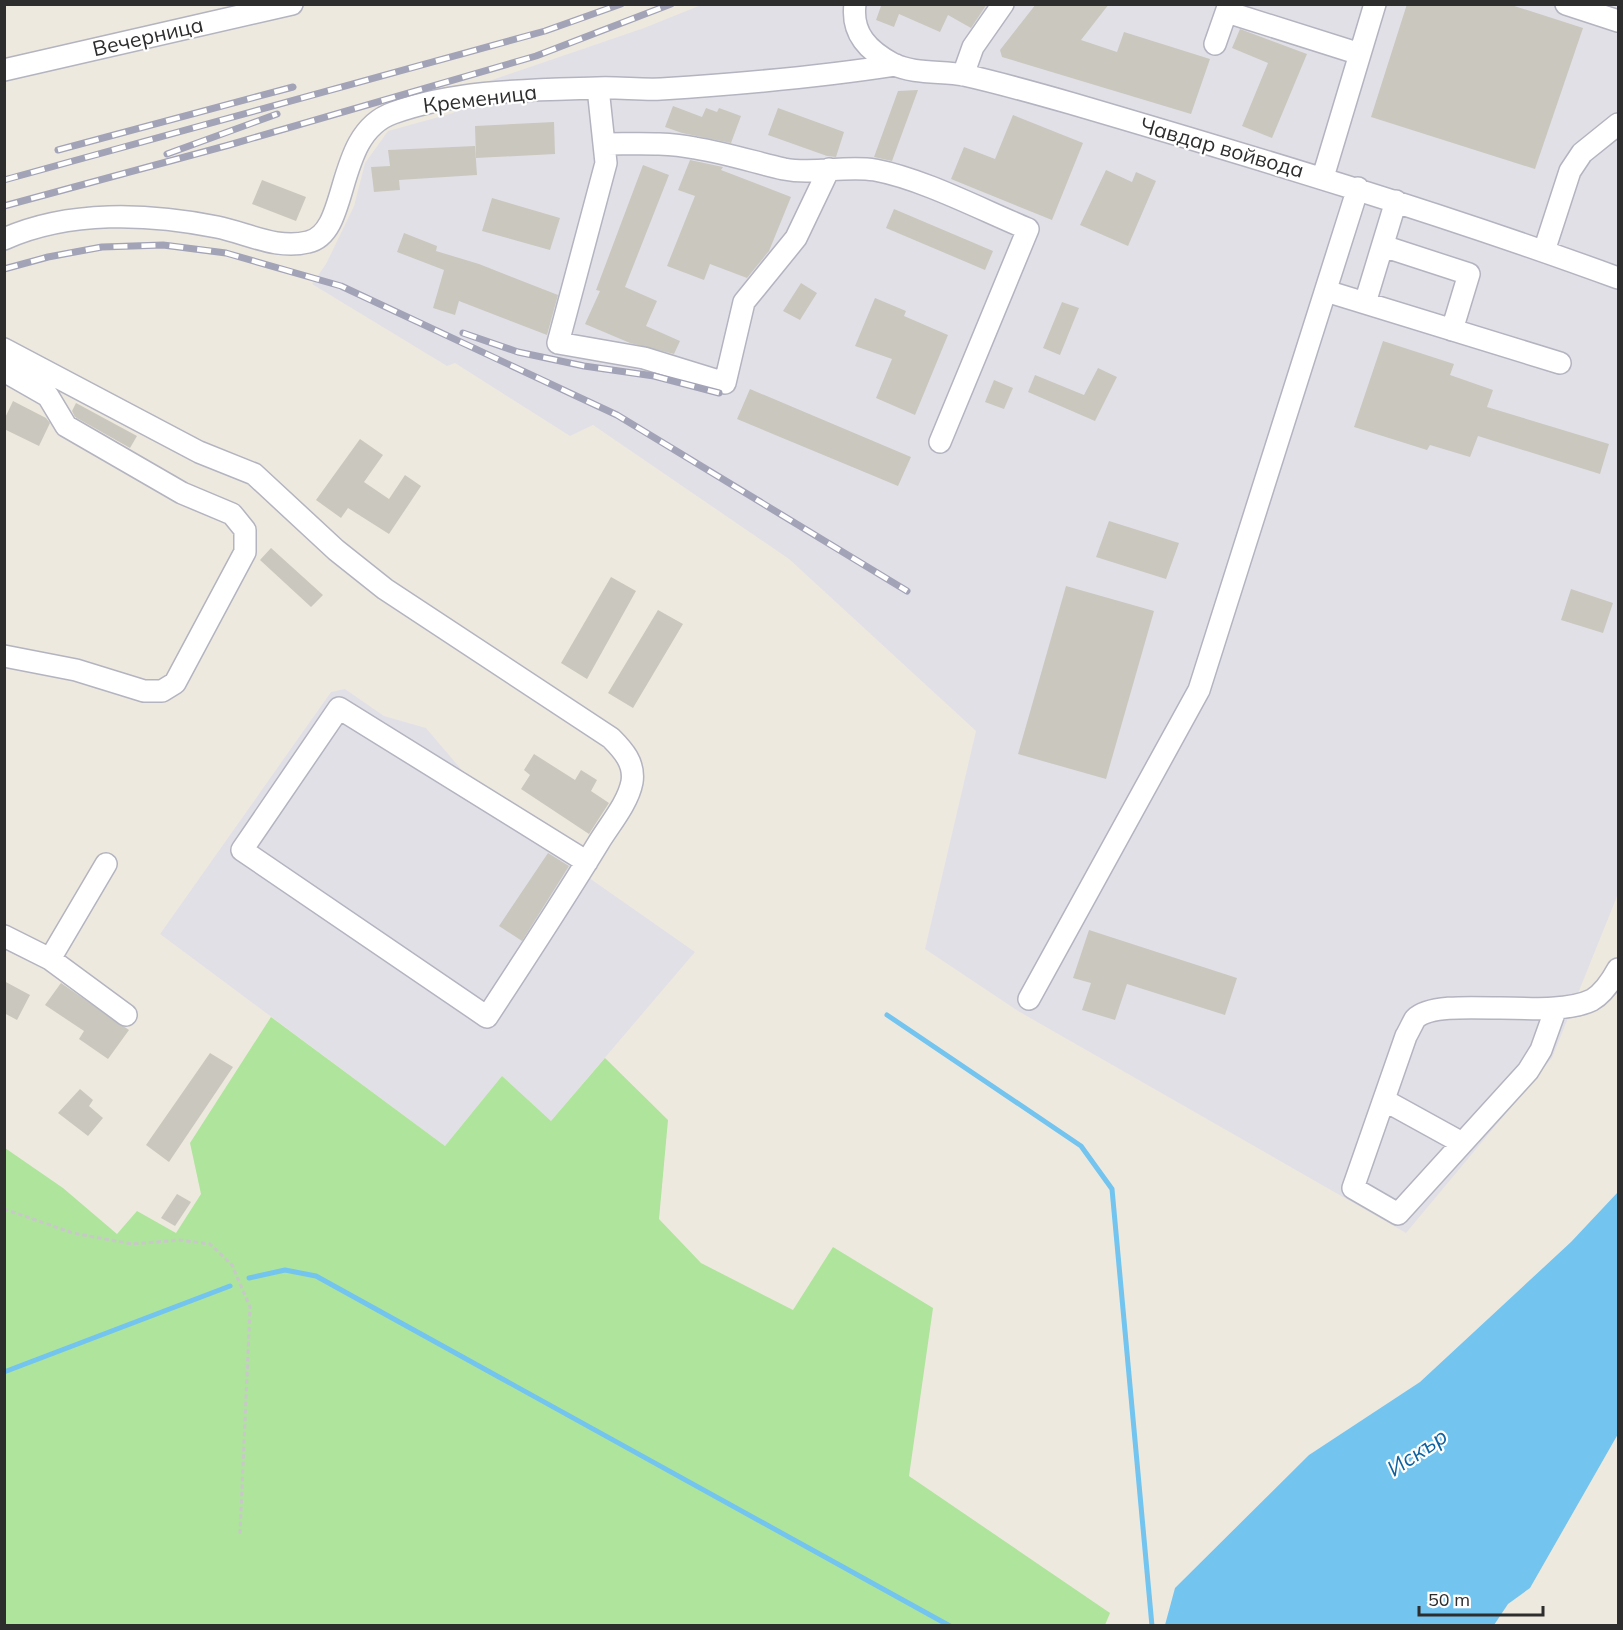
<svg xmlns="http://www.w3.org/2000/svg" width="1623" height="1630" font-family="Mulish,sans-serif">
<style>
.industrial{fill:#e2e0e7}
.green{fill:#afe49c}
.water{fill:#73c4ef}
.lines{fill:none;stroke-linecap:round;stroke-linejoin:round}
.stream{stroke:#73c4ef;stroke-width:5}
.building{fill:#cac7be}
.minor-casing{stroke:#b3b4c0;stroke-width:24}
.path{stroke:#c8c8c8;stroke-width:3;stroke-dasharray:4.5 3;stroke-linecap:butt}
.minor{stroke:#fff;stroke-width:21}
.rail-casing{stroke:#a2a3b7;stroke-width:7}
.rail{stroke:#fff;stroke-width:4.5;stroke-dasharray:14;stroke-linecap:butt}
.labels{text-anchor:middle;stroke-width:4.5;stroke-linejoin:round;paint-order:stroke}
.street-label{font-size:21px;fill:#2d2d2d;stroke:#fff}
.water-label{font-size:22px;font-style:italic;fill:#0d62a0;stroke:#fff}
</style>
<rect width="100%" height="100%" fill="#eee9df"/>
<path class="industrial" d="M 701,5 L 1618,5 L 1618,894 L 1552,1058 L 1406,1233 L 1018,1011 L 925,949 L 976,731 L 789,559 L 593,425 L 570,436 L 455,363 L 447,366 L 312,284 L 326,264 L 354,206 L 365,163 L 388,131 L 453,113 L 486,82 L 644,28 Z
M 345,689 L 384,716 L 426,728 L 472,782 L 590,849 L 575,868 L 695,952 L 551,1121 L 502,1076 L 445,1146 L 160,934 L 331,692 Z"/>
<path class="green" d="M 271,1017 L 445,1146 L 502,1076 L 551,1121 L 605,1058 L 668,1120 L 659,1219 L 701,1263 L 793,1310 L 833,1247 L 933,1308 L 909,1476 L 1110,1613 L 1105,1625 L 5,1625 L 5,1148 L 63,1188 L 117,1234 L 137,1211 L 176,1233 L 201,1194 L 190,1143 Z"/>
<path class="water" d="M 1618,1192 L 1618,1434 L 1530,1588 L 1508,1604 L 1494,1625 L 1165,1625 L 1175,1588 L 1309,1455 L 1420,1382 L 1571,1242 Z"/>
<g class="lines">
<path class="stream" d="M 887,1015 L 1081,1146 L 1112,1189 L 1152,1626
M 249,1278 L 285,1270 L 316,1276 L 950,1626
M 4,1372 L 230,1286"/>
</g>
<path class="building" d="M 878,4 L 987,4 L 971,28 L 948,15 L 940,32 L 899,14 L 894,27 L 876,20 L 881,6 Z
M 1036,4 L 1109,4 L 1081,40 L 1117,52 L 1124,32 L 1210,59 L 1191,114 L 1002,57 L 1000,50 Z
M 1407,4 L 1508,4 L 1583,28 L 1535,169 L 1371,117 Z
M 1240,29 L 1307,54 L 1272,138 L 1242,126 L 1268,63 L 1232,48 Z
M 918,90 L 892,161 L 874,157 L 898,91 Z
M 673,106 L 702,117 L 706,108 L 717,112 L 719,108 L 741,116 L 731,143 L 682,133 L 665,127 Z
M 778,108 L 844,132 L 836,157 L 827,156 L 768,135 Z
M 1013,115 L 1083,143 L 1052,220 L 951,179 L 964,147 L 995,159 Z
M 554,122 L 555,154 L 476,158 L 475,126 Z
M 475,146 L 477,175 L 399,180 L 400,190 L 374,192 L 371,167 L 390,166 L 388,150 Z
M 690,160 L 723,167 L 721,170 L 791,197 L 769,251 L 747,278 L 710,264 L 704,280 L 667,266 L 695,196 L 678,190 Z
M 643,165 L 669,175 L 625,287 L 657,301 L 646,326 L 680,341 L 674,354 L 630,343 L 585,324 L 600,291 L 596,290 Z
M 1106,170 L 1132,182 L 1136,172 L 1156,181 L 1128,246 L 1080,225 Z
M 262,180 L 306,197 L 296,221 L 252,204 Z
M 492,198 L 560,218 L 550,250 L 482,231 Z
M 894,209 L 993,251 L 985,270 L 886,228 Z
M 404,233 L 437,246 L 436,251 L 479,264 L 558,295 L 547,335 L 459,301 L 455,315 L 433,308 L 444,270 L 397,252 Z
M 801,283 L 817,293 L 800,320 L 783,311 Z
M 875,298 L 906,311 L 904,316 L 948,335 L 915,415 L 876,398 L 892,359 L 855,346 Z
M 1062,302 L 1079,308 L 1060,355 L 1043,348 Z
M 1383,341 L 1454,364 L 1450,375 L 1493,390 L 1487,407 L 1609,444 L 1600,474 L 1478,436 L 1470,457 L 1430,445 L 1427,450 L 1354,427 Z
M 1098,368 L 1117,377 L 1095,421 L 1028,392 L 1035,375 L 1084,395 Z
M 994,380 L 1013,388 L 1004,409 L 985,402 Z
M 750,389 L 911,457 L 898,486 L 737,419 Z
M 13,401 L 46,418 L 50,423 L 39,446 L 4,429 L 4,420 Z
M 76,403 L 137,436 L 130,448 L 75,417 L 72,411 Z
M 360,439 L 383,455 L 364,482 L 389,499 L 405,475 L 421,486 L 389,534 L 348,508 L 341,518 L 316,500 Z
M 1109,521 L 1179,543 L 1166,579 L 1096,557 Z
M 271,548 L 323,595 L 311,607 L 260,560 Z
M 611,577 L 636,591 L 587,679 L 561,663 Z
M 1066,586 L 1154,611 L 1106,779 L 1018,754 Z
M 1571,589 L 1613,603 L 1603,633 L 1561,620 Z
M 658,610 L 683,624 L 633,708 L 608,693 Z
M 534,754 L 575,780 L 581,770 L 597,780 L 591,791 L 609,803 L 589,834 L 521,789 L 530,775 L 524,770 Z
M 548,853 L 569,866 L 522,941 L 499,926 Z
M 1089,930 L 1237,978 L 1225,1015 L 1127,984 L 1115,1020 L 1082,1010 L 1091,983 L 1073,978 Z
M 4,981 L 30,995 L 17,1020 L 4,1013 Z
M 61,983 L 129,1030 L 108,1059 L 79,1039 L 84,1031 L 45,1005 Z
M 210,1053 L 233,1067 L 169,1162 L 146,1145 Z
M 80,1089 L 93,1100 L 89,1106 L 103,1118 L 88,1136 L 58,1113 Z
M 177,1194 L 191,1202 L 175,1226 L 161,1218 Z"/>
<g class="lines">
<defs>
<path id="minor" d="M 855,4 C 851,34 869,51 893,64 C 913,74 942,71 964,75 C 1000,83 1035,93 1070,103 C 1254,157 1438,212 1618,278
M 1566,4 L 1618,21
M 1227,12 L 1360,54
M 1215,44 L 1229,4
M 4,70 L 292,4
M 963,75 L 973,47 L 1003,4
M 598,88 L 606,163 L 558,343 L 644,358 L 725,383 L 744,302 L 796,238 L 829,169
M 604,144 C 635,144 665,142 695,148 C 725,153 754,162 784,169 C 814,175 844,165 875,170 C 923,179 982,210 1028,229 L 940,442
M 1323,177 L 1375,4
M 4,239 C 69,210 148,213 217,227 C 247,233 277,250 308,242 C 351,233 333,134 393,113 C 456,90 530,90 597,88 C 618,87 640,90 661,89 C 739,84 819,77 896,65
M 1383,246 L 1469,274 L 1452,330
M 1544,251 L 1570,171 L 1582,153 L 1618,124
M 1326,291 L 1560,363
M 1365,303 L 1396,201
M 4,349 L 199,452 L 254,474 L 336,550 L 385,589 L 611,738 C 623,750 635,763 632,782 C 628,803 610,824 599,842 C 563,901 525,959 487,1017 L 242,850 L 339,708 L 587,862
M 4,371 L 48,396 L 66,426 L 182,493 L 232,514 L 245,530 L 245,552 L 175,683 L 162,691 L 144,691 L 76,670 L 4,656
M 4,936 L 50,959 L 126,1015
M 50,959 L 106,864
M 1029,999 L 1199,690 L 1358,188
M 1556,1008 L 1541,1050 L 1528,1071 L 1398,1214 L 1353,1188 L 1406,1036 C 1409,1031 1412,1024 1415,1019 C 1439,994 1550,1021 1592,1000 C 1604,993 1612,980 1618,969
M 1384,1100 L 1462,1143"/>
</defs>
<use href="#minor" class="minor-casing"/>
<path class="path" d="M 4,1209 L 73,1233 L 132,1244 L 179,1240 L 210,1244 L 232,1265 L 250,1307 L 240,1534"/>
<use href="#minor" class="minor"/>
<defs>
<path id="rail" d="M 58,150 L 293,87
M 167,154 L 277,114
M 4,180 L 545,31 L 621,4
M 4,206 L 229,145 L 536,56 L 671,4
M 4,269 L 48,257 L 102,247 L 163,245 L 226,253 L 341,286 L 617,415 L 907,591
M 463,333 L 518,352 L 584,366 L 654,376 L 719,393"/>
</defs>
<use href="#rail" class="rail-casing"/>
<use href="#rail" class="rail"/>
</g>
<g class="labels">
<g class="street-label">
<text transform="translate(148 37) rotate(-13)" y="7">Вечерница</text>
<text transform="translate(480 99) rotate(-7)" y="7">Кременица</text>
<text transform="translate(1222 148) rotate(16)" y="7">Чавдар войвода</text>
</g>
<g class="water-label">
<text transform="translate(1417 1452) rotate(-34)" y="8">Искър</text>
</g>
</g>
<rect width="1623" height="1630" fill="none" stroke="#2d2d2d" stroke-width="12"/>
<path d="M1419 1606v9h124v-9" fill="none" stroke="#2d2d2d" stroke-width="3"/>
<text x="1428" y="1606" font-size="18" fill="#2d2d2d" stroke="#ffffff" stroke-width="4.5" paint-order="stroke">50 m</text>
</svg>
